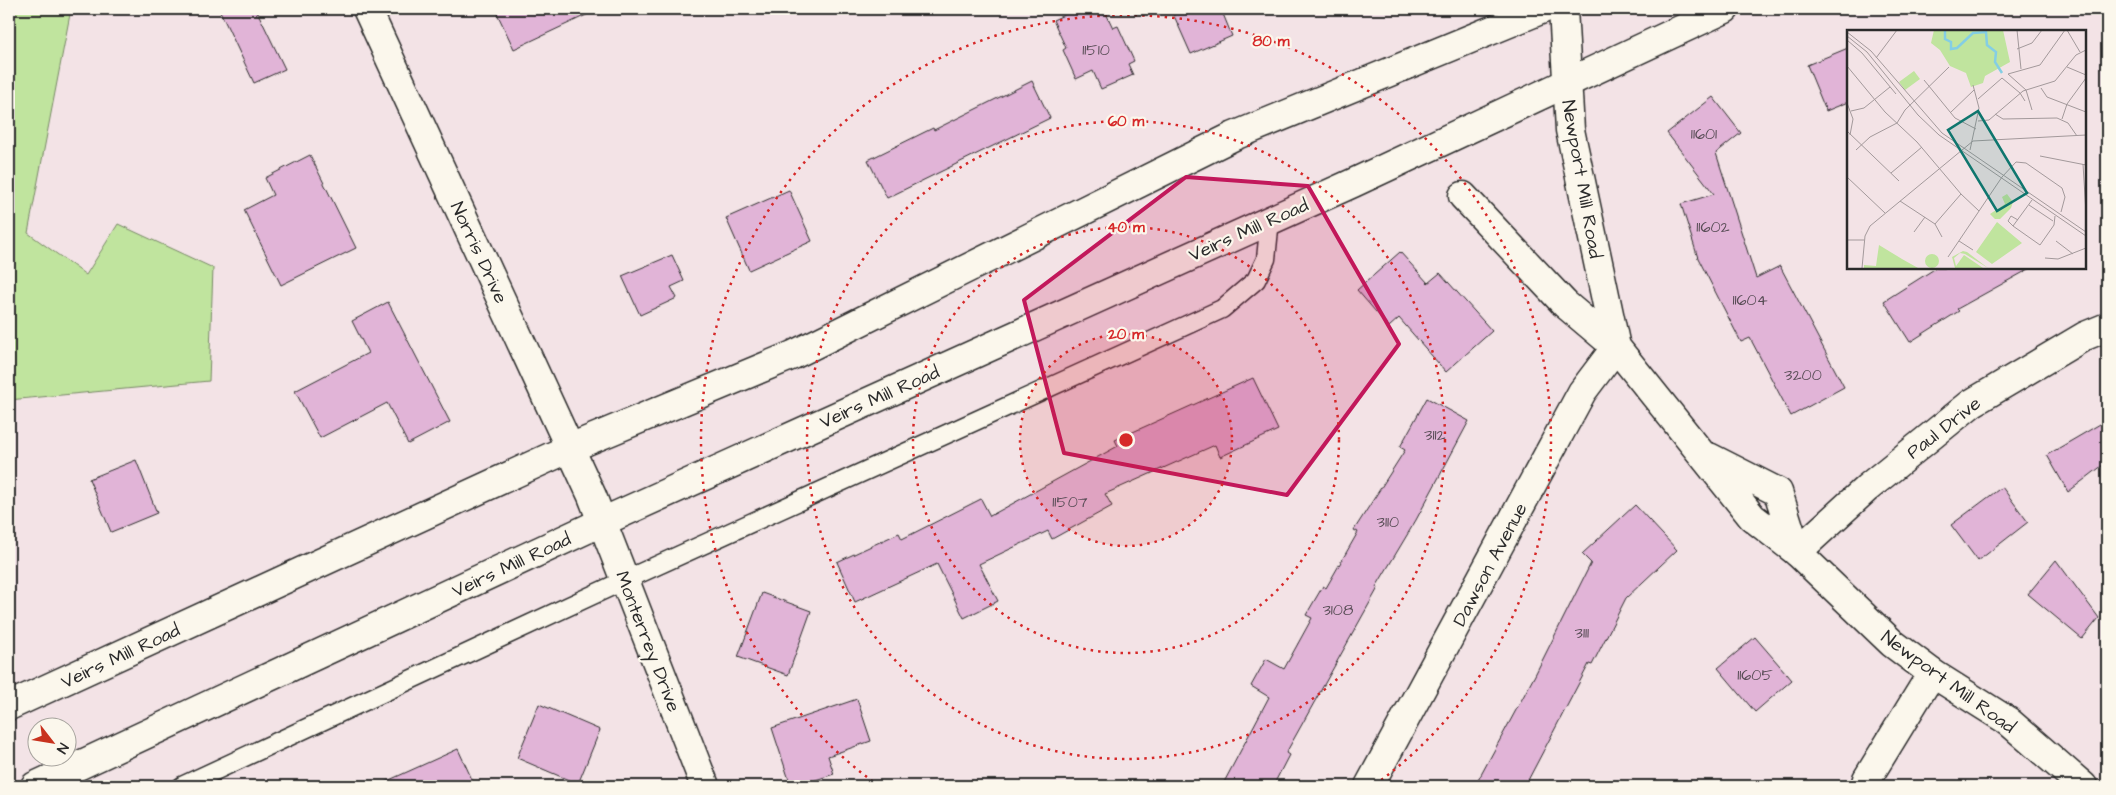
<svg xmlns="http://www.w3.org/2000/svg" width="2116" height="795" font-family="'Architects Daughter',sans-serif">
<style>
.green{fill:#c0e49e;stroke:#768864}
.building{fill:#e1b4d7;stroke:#2b2b2b}
.lines{fill:none;stroke-linecap:round;stroke-linejoin:round}
.service-casing{stroke:#2b2b2b;stroke-width:21}
.minor-casing{stroke:#2b2b2b;stroke-width:31}
.tertiary-casing{stroke:#2b2b2b;stroke-width:31}
.primary-casing{stroke:#2b2b2b;stroke-width:31}
.service{stroke:#fbf7ec;stroke-width:18}
.minor{stroke:#fbf7ec;stroke-width:28}
.tertiary{stroke:#fbf7ec;stroke-width:28}
.primary{stroke:#fbf7ec;stroke-width:28}
.marked{fill:#c2185b;fill-opacity:0.2;stroke:#c2185b;stroke-width:4;stroke-linejoin:round}
.ring{fill:none;stroke:#d62828;stroke-width:2.5;stroke-dasharray:2.5 5}
.labels{text-anchor:middle;stroke-width:4.5;stroke-linejoin:round;paint-order:stroke}
.number-label{font-size:16px;fill:#584d56}
.street-label{font-size:19px;fill:#2b2b2b;stroke:#fbf7ec}
.inset-river{fill:none;stroke:#84cee4;stroke-width:2.5}
.inset-road{fill:none;stroke:#a3999b;stroke-width:1}
.view{fill:#0f766e;fill-opacity:0.15;stroke:#0f766e;stroke-width:2.5}
.inset-edge{fill:none;stroke:#2b2b2b;stroke-width:2.5}
.centre{fill:#d62828;stroke:#fbf7ec;stroke-width:2.5}
.ring-label{font-size:15px;text-anchor:middle;font-weight:bold;fill:#d62828;stroke:#fbf7ec;stroke-width:4.5;stroke-linejoin:round;paint-order:stroke}
</style>
<rect width="100%" height="100%" fill="#f3e3e6"/>
<filter id="ink" filterUnits="userSpaceOnUse"><feTurbulence type="fractalNoise" baseFrequency=".02" numOctaves="2"/><feDisplacementMap in="SourceGraphic" scale="10" xChannelSelector="R" yChannelSelector="G"/><feConvolveMatrix kernelMatrix="1 2 1 2 8 2 1 2 1" color-interpolation-filters="sRGB"/></filter>
<g filter="url(#ink)">
<path class="green" d="M 9,9 L 71,9 L 28,233 L 86,275 L 118,224 L 213,268 L 209,381 L 9,400 Z"/>
<path class="building" d="M 219,9 L 256,9 L 285,69 L 254,83 Z
M 495,9 L 599,9 L 514,49 Z
M 1077,9 L 1104,9 L 1113,28 L 1118,26 L 1134,61 L 1128,64 L 1133,75 L 1101,89 L 1093,71 L 1076,79 L 1063,50 L 1066,48 L 1053,20 Z
M 1171,9 L 1221,9 L 1232,36 L 1191,54 Z
M 1848,48 L 1848,102 L 1826,111 L 1807,65 Z
M 1032,81 L 1050,118 L 887,198 L 868,160 L 933,128 L 934,130 Z
M 1713,97 L 1741,133 L 1716,153 L 1756,278 L 1780,266 L 1844,387 L 1791,416 L 1750,338 L 1741,342 L 1698,258 L 1681,204 L 1714,194 L 1667,133 Z
M 310,155 L 356,248 L 281,285 L 244,210 L 273,195 L 265,178 Z
M 789,190 L 812,241 L 749,270 L 726,218 Z
M 1400,252 L 1428,283 L 1440,273 L 1492,331 L 1446,372 L 1399,318 L 1389,327 L 1357,290 Z
M 672,255 L 684,281 L 671,287 L 677,298 L 640,315 L 622,276 Z
M 1936,268 L 2031,268 L 1957,309 L 1959,311 L 1910,342 L 1884,301 Z
M 388,302 L 450,422 L 408,444 L 387,403 L 320,438 L 295,391 L 368,353 L 352,321 Z
M 1253,378 L 1278,430 L 1220,457 L 1215,445 L 1105,494 L 1112,506 L 1052,539 L 1048,531 L 979,564 L 998,601 L 964,618 L 937,564 L 855,602 L 837,562 L 899,533 L 902,539 L 981,499 L 990,516 L 1118,446 L 1115,440 Z
M 1427,398 L 1469,421 L 1416,520 L 1376,587 L 1378,588 L 1286,753 L 1289,755 L 1273,786 L 1222,786 L 1269,697 L 1251,686 L 1266,659 L 1284,669 L 1312,618 L 1306,615 L 1323,586 L 1326,588 L 1358,532 L 1354,530 L 1405,450 L 1400,447 Z
M 2107,420 L 2107,462 L 2068,492 L 2047,455 Z
M 136,460 L 157,513 L 111,532 L 89,479 Z
M 2002,487 L 2028,522 L 1978,561 L 1951,525 Z
M 1635,505 L 1677,550 L 1626,598 L 1592,665 L 1589,664 L 1525,786 L 1475,786 L 1535,675 L 1591,563 L 1582,554 Z
M 2056,560 L 2099,618 L 2082,639 L 2028,594 Z
M 762,593 L 811,611 L 788,675 L 738,657 Z
M 1755,637 L 1792,680 L 1755,712 L 1718,668 Z
M 857,699 L 871,741 L 828,756 L 834,774 L 797,786 L 791,786 L 772,728 Z
M 539,704 L 600,730 L 578,784 L 517,758 Z
M 458,749 L 475,786 L 376,786 Z"/>
<g class="lines">
<defs>
<path id="service" d="M 182,786 L 625,580 L 1222,309 L 1256,280 L 1266,259 L 1270,219"/>
<path id="minor" d="M 367,9 L 592,496 L 705,786
M 1797,552 L 1867,488 L 1972,403 L 2085,336 L 2107,327
M 1932,673 L 2008,721 L 2083,786
M 1369,786 L 1582,392 L 1616,347 L 1565,304 L 1463,196"/>
<path id="tertiary" d="M 1563,9 L 1570,130 L 1616,347 L 1752,517 L 1797,552 L 1892,643 L 1932,673 L 1867,779 L 1865,786
M 1709,457 L 1778,492 L 1797,552"/>
<path id="primary" d="M 9,706 L 570,448 L 793,355 L 1234,136 L 1543,9
M 35,786 L 602,522 L 1353,183 L 1725,9"/>
</defs>
<use href="#service" class="service-casing"/>
<use href="#minor" class="minor-casing"/>
<use href="#tertiary" class="tertiary-casing"/>
<use href="#primary" class="primary-casing"/>
<use href="#service" class="service"/>
<use href="#minor" class="minor"/>
<use href="#tertiary" class="tertiary"/>
<use href="#primary" class="primary"/>
</g>
</g>
<path class="marked" d="M 1186,177 L 1308,186 L 1399,344 L 1287,495 L 1064,453 L 1024,300 Z"/>
<circle cx="1126" cy="440" r="106" fill="#d62828" fill-opacity=".12"/>
<g class="ring">
<circle cx="1126" cy="440" r="106"/>
<circle cx="1126" cy="440" r="213"/>
<circle cx="1126" cy="440" r="319"/>
<path d="M879 786A425 425 0 1 1 1373 786"/>
</g>
<g class="labels">
<g class="number-label">
<text x="1096" y="55">11510</text>
<text x="1704" y="139">11601</text>
<text x="1713" y="232">11602</text>
<text x="1750" y="305">11604</text>
<text x="1803" y="380">3200</text>
<text x="1435" y="440">3112</text>
<text x="1070" y="507">11507</text>
<text x="1388" y="527">3110</text>
<text x="1338" y="615">3108</text>
<text x="1582" y="638">3111</text>
<text x="1755" y="680">11605</text>
</g>
<g class="street-label">
<text transform="translate(1583 179) rotate(80)" y="7">Newport Mill Road</text>
<text transform="translate(1248 229) rotate(-24)" y="7">Veirs Mill Road</text>
<text transform="translate(480 252) rotate(65)" y="7">Norris Drive</text>
<text transform="translate(879 396) rotate(-24)" y="7">Veirs Mill Road</text>
<text transform="translate(1943 427) rotate(-38)" y="7">Paul Drive</text>
<text transform="translate(511 564) rotate(-25)" y="7">Veirs Mill Road</text>
<text transform="translate(1489 564) rotate(-62)" y="7">Dawson Avenue</text>
<text transform="translate(649 641) rotate(69)" y="7">Monterrey Drive</text>
<text transform="translate(120 655) rotate(-25)" y="7">Veirs Mill Road</text>
<text transform="translate(1949 681) rotate(36)" y="7">Newport Mill Road</text>
</g>
</g>
<g transform="translate(1847 30)">
<rect width="239" height="239" fill="#f3e3e6"/>
<path d="M 87,0 L 156,0 L 163,32 L 138,46 L 136,53 L 124,57 L 119,43 L 103,36 L 93,20 L 84,13 ZM 67,41 L 73,49 L 58,60 L 52,52 ZM 160,164 L 166,172 L 164,178 L 153,189 L 148,189 L 143,184 L 158,174 L 155,167 ZM 150,192 L 175,213 L 145,234 L 129,222 ZM 32,215 L 55,229 L 71,238 L 17,238 L 17,235 L 29,236 ZM 116,221 L 120,222 L 141,238 L 118,224 L 113,223 L 107,228 L 109,236 L 117,225 L 136,238 L 108,238 L 105,227 ZM78 231a7 7 0 1 1 14 0a7 7 0 1 1-14 0Z" fill="#c0e49e"/>
<path class="inset-river" d="M 98,0 L 98,9 L 104,12 L 104,19 L 110,18 L 126,3 L 139,2 L 140,15 L 149,22 L 148,32 L 155,43"/>
<path class="inset-road" d="M 170,0 L 174,39M 220,0 L 233,22M 0,2 L 24,21 L 95,103 L 239,202M 0,6 L 20,22 L 71,85 L 92,105 L 239,206M 0,10 L 15,23 L 49,64M 170,19 L 185,13 L 195,0M 29,28 L 50,0M 0,36 L 38,82 L 70,112 L 114,164 L 132,181M 220,37 L 239,45M 77,50 L 108,88 L 129,99M 194,58 L 200,67 L 239,82M 131,69 L 155,48 L 173,63 L 178,71M 0,73 L 6,89 L 3,105M 185,80 L 179,60 L 161,44 L 193,35 L 218,0M 4,81 L 17,78 L 43,57M 103,83 L 127,60M 148,84 L 156,89 L 210,88 L 221,93 L 230,106M 215,89 L 220,74 L 239,48M 131,91 L 142,90 L 176,61 L 208,51 L 229,25 L 239,20M 0,101 L 52,151M 126,111 L 239,105M 9,120 L 23,107 L 50,93 L 58,80 L 102,37M 123,120 L 132,78 L 126,55M 193,126 L 239,135M 236,134 L 239,183M 44,143 L 75,117M 0,147 L 38,183M 185,170 L 166,196 L 193,215 L 207,195 L 208,186M 53,171 L 88,194 L 95,207M 182,175 L 206,191M 88,194 L 114,164M 166,196 L 161,191 L 164,186 L 171,190M 67,202 L 78,187M 0,210 L 17,210M 112,211 L 126,220M 209,211 L 226,224M 101,227 L 155,147 L 169,132 L 179,133 L 215,158 L 218,167 L 214,182M 198,228 L 211,229 L 239,218M 15,238 L 18,206 L 23,196 L 126,111"/>
<path class="view" d="M 131,81 L 180,163 L 150,181 L 101,100 Z"/>
<rect width="239" height="239" class="inset-edge"/>
</g>
<circle cx="1126" cy="440" r="8" class="centre"/>
<g class="ring-label">
<text x="1271" y="46">80 m</text>
<text x="1126" y="126">60 m</text>
<text x="1126" y="232">40 m</text>
<text x="1126" y="339">20 m</text>
</g>
<rect width="2116" height="795" fill="none" stroke="#fbf7ec" stroke-width="30"/>
<rect x="15" y="15" width="2086" height="765" fill="none" stroke="#2b2b2b" stroke-width="2" filter="url(#ink)"/>
<g transform="translate(52 742) rotate(121)"><circle r="24" fill="#fbf7ec" stroke="#a8a59f"/>
<path d="M0-4L9 19L0 12L-9 19Z" fill="#c8321e"/>
<text y="-8" font-size="14" font-weight="bold" text-anchor="middle" fill="#2b2b2b">N</text>
</g>
</svg>
